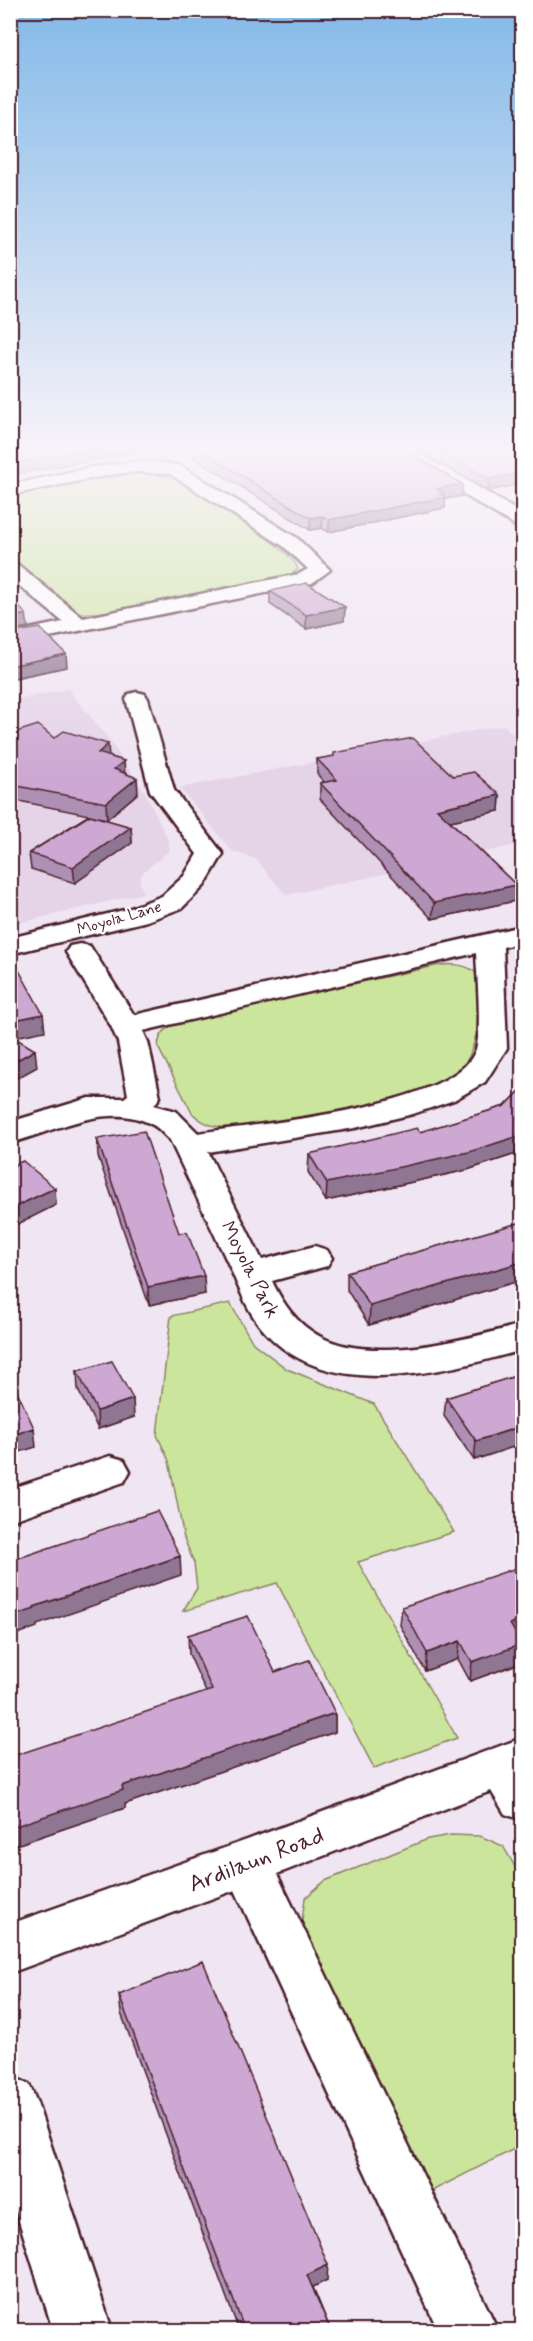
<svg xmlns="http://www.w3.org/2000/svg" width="533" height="2341" font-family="Mynerve,sans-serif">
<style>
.built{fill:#e5d3e8}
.green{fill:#cbe69c;stroke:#8a8264;stroke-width:1.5}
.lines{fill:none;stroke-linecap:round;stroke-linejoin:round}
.minor-casing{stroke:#4a1f2b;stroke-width:5}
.major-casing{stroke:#4a1f2b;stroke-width:5}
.minor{fill:#fff;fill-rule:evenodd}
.major{fill:#fff;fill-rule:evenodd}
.wall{fill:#af90b5;stroke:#4a1f2b;stroke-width:1.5}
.shaded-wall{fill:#8f7693;stroke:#4a1f2b;stroke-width:1.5}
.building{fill:#cca8d2;stroke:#4a1f2b;stroke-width:1.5}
.labels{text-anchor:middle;stroke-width:4.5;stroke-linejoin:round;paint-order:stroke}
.far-street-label{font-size:16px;fill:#4a1f2b;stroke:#fff}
.street-label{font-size:20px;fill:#4a1f2b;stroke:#fff}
.near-street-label{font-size:24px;fill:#4a1f2b;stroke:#fff}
</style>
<rect width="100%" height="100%" fill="#f0e5f2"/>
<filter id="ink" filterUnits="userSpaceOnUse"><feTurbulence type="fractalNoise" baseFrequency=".0167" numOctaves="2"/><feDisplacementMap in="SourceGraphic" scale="12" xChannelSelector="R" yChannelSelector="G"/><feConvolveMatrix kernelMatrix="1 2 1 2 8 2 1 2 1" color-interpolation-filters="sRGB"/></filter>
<g filter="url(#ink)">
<path class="built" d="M 68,689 L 110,741 L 146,794 L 168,840 L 170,850 L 143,872 L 139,880 L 143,893 L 11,925 L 10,701 Z
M 504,725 L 522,744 L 522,844 L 286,895 L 256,859 L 232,851 L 180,788 Z"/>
<path class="green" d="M 128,471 L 160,471 L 169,474 C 191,489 294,549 298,569 L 289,577 L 114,613 L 76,613 L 64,609 L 11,562 L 11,494 Z
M 440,965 C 453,964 465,964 475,972 C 489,984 476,1047 467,1060 C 464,1065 458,1069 454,1073 C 426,1098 260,1130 220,1127 C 209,1126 200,1121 192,1113 L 158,1047 C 159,1031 169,1026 182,1021 Z
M 230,1303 L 253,1343 L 287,1369 L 374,1404 L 454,1532 L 358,1562 L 457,1738 L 374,1768 L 277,1583 L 183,1611 L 197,1588 L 194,1563 L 184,1538 L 169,1461 L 157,1435 L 171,1316 Z
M 451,1835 L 480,1836 L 503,1846 L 522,1879 L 522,2145 L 424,2195 L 300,1936 L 305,1898 L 325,1881 L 428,1839 Z"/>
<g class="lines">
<defs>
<path id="minor" d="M 136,462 L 156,462 L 181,466 L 297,538 L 330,570 L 312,583 L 305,585 L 10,645 L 10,633 L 63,622 L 10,578 L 10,562 L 17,564 L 83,618 L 299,574 L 308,569 L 283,546 L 170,474 L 136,472 L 115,474 L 10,495 L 10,485 L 93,467 Z
M 137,692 L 145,694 L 148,699 L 174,790 L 223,854 L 204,886 L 182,908 L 147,921 L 10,954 L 10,938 L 128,909 L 162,896 L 184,876 L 197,854 L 150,791 L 126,699 L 129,694 Z
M 522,926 L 522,942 L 503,947 L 507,1048 L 485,1082 L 454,1100 L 413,1114 L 355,1128 L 208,1152 L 262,1260 L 315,1246 L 327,1250 L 332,1258 L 327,1266 L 272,1281 C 283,1304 296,1323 319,1336 C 370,1365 468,1339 522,1324 L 522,1350 C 441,1373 322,1404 260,1326 C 245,1307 237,1282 227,1261 C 208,1221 189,1181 170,1140 C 165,1136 159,1128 153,1125 C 109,1100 54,1132 10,1143 L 10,1122 L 89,1098 L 124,1098 L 128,1095 L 118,1042 L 111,1026 L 66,952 L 70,946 L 80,944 L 90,946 L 134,1015 ZM 476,953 C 477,976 482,1030 476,1049 C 458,1108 253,1124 198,1133 L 176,1111 L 154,1105 L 160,1097 L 148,1042 L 143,1031 Z
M 110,1456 L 124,1460 L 130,1471 L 124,1482 L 10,1521 L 10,1489 Z
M 522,1738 L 522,1820 L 505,1814 L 491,1791 L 277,1874 L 498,2330 L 438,2330 L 235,1890 L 10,1973 L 10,1924 L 247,1840 Z
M 10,2076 L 29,2084 L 37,2103 L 112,2330 L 53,2330 L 10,2192 Z"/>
<path id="major" d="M 385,447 L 406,447 L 460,476 L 522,514 L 522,527 L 516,526 Z"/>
</defs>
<use href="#minor" class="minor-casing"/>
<use href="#major" class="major-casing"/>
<use href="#minor" class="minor"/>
<use href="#major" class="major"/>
</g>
<path class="wall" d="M 177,447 L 400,447 L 462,484 L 462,496 L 445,499 L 445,508 L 329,532 L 322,528 L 310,530 Z
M 411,447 L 522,447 L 488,491 Z
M 270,591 L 345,607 L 344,621 L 306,629 L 270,604 Z
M 522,591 L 522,610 L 516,606 L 518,592 Z
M 10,734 L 54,738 L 124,761 L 124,773 L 138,793 L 107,819 L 93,816 L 131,827 L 132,843 L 75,883 L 31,869 L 29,853 L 89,815 L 14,800 L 10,802 Z
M 317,759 L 453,776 L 500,795 L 499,811 L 450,821 L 516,885 L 515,901 L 432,919 L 320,799 L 320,783 L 324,782 L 317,774 Z
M 522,1089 L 522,1152 L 467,1170 L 326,1201 L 308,1172 L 309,1154 L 420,1132 L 505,1106 Z
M 97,1139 L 179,1233 L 205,1294 L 149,1305 L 98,1156 Z
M 522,1222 L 522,1280 L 369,1325 L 347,1290 L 347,1272 Z
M 77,1371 L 134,1417 L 98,1429 L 78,1390 Z
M 522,1374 L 522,1444 L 474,1460 L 444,1416 L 446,1398 Z
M 402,1607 L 522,1637 L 519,1638 L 520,1663 L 470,1681 L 458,1659 L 425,1671 L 400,1625 Z
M 188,1635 L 275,1672 L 335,1713 L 335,1732 L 125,1804 L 125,1808 L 10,1847 L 206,1692 L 189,1654 Z
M 119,1995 L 327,2280 L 313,2287 L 331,2331 L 239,2331 L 121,2013 Z"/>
<path class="shaded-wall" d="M 103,447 L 165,447 L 10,475 L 10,464 Z
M 522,473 L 522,484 L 488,491 L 489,479 Z
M 462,484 L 462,496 L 445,499 L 445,508 L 329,532 L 329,520 L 437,489 Z
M 323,516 L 322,528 L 310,530 L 310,518 Z
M 345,607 L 344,621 L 306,629 L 306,615 Z
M 26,614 L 28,627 L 10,631 L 10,618 Z
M 66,654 L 67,667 L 10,679 L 10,666 Z
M 108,744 L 109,759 L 98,753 Z
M 124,761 L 125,776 L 114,769 Z
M 137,778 L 138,793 L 107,819 L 106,803 Z
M 12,785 L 14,800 L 10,802 L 10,786 Z
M 500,795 L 499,811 L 436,824 L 437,809 Z
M 131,827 L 132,843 L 75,883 L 73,867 Z
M 516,885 L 515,901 L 432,919 L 434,903 Z
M 43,1014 L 45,1031 L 10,1038 L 10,1021 Z
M 35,1050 L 37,1067 L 10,1082 L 10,1064 Z
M 522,1135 L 522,1152 L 467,1170 L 326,1201 L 327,1183 Z
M 55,1188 L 56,1205 L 10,1228 L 10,1209 Z
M 522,1262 L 522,1280 L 369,1325 L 370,1306 Z
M 204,1276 L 205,1294 L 149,1305 L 148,1287 Z
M 133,1399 L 134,1417 L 98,1429 L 97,1411 Z
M 522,1426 L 522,1444 L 474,1460 L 476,1441 Z
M 34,1428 L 36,1447 L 10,1455 L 10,1436 Z
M 180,1556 L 181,1575 L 37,1625 L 37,1627 L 10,1637 L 10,1617 L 34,1607 Z
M 522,1620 L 522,1637 L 508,1642 L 510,1624 Z
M 460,1641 L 458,1659 L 425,1671 L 427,1653 Z
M 522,1644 L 520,1663 L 470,1681 L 472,1662 Z
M 335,1713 L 335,1732 L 125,1804 L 125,1808 L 10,1847 L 10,1828 L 122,1786 Z
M 328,2265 L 327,2280 L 307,2290 L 307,2275 Z"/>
<path class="building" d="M 10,447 L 103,447 L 10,464 Z
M 195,447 L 400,447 L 462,484 L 437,489 L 444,493 L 440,494 L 446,497 L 329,520 L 323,516 L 310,518 Z
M 431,447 L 522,447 L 522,473 L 489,479 Z
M 307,583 L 345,607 L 306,615 L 270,591 Z
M 10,598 L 26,614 L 10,618 Z
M 40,628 L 66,654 L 10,666 L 10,633 Z
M 38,725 L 54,738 L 64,731 L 108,744 L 98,753 L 124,761 L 114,769 L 137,778 L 106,803 L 12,785 L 10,786 L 10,734 Z
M 413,738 L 453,776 L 474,772 L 500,795 L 437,809 L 516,885 L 434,903 L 320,783 L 337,780 L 317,759 L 334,756 L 334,753 Z
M 90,815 L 131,827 L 73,867 L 29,853 Z
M 10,954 L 43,1014 L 10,1021 Z
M 10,1035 L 35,1050 L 10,1064 Z
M 522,1089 L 522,1135 L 469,1152 L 327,1183 L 309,1154 L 417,1128 L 420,1132 L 505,1106 Z
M 144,1131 L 179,1233 L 187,1232 L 204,1276 L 148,1287 L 97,1139 Z
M 23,1161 L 55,1188 L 10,1209 L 10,1167 Z
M 522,1222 L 522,1262 L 370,1306 L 347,1272 Z
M 112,1361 L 133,1399 L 97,1411 L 77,1371 Z
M 522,1374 L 522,1426 L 476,1441 L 446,1398 Z
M 16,1389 L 34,1428 L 10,1436 L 10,1391 Z
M 157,1511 L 180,1556 L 34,1607 L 35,1609 L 10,1617 L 10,1555 L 13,1560 Z
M 522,1566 L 522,1620 L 510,1624 L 522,1644 L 472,1662 L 460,1641 L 427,1653 L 402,1607 Z
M 248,1616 L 275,1672 L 309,1660 L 335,1713 L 122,1786 L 123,1790 L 10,1828 L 10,1757 L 212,1690 L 188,1635 Z
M 203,1961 L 328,2265 L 307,2275 L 331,2331 L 245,2331 L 119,1995 Z"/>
</g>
<linearGradient id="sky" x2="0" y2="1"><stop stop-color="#83b9e8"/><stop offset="0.58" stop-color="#f8f3f9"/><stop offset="1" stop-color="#f8f3f9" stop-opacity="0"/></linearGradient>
<rect width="533" height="775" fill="url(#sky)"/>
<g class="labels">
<g class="far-street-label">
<text transform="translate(119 917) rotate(-16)" y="6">Moyola Lane</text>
</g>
<g class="street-label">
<text transform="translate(251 1269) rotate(63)" y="7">Moyola Park</text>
</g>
<g class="near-street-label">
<text transform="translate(256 1859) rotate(-21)" y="8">Ardilaun Road</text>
</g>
</g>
<rect width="533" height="2341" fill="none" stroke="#fff" stroke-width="36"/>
<rect x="18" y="18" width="497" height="2305" fill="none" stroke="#4a1f2b" stroke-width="2" filter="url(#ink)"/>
</svg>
